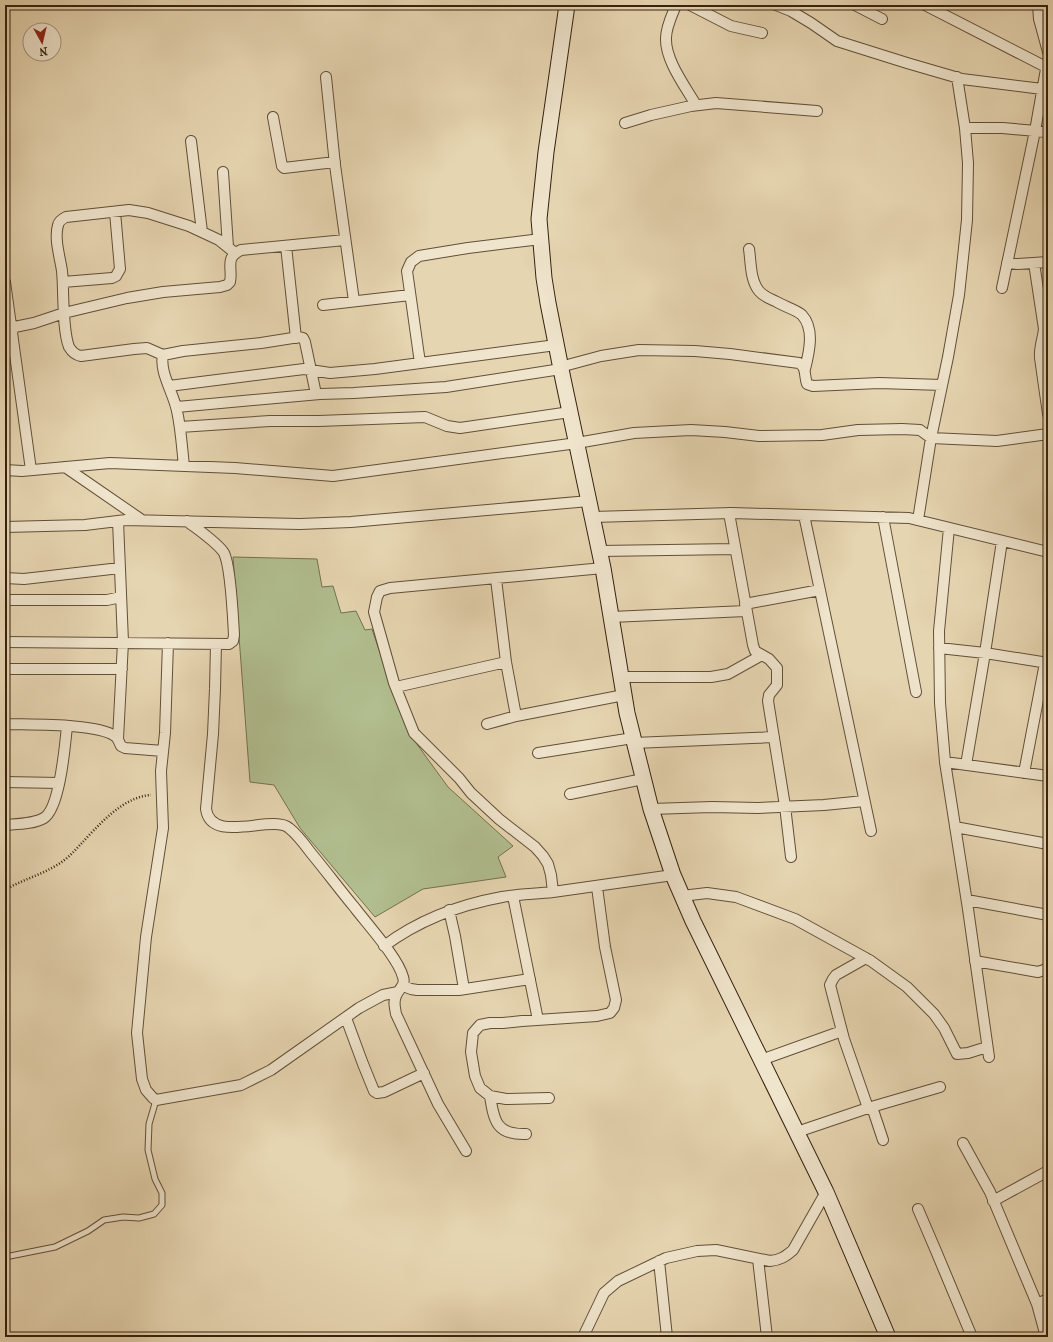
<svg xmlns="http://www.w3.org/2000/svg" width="1053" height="1342" font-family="'IM FELL French Canon',serif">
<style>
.green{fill:#b1be8f;stroke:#74704f}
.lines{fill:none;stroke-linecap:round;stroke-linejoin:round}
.lane-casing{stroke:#624f38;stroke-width:7}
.street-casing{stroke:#624f38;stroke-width:12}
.secondary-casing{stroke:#36220f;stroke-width:17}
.path{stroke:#36220f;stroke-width:2.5;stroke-dasharray:1 2;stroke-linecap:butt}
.lane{stroke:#efe4cc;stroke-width:5}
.street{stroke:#efe4cc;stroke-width:10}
.secondary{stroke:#efe4cc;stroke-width:15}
</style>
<rect width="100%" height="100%" fill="#e6d5b1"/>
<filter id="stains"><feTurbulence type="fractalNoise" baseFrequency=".005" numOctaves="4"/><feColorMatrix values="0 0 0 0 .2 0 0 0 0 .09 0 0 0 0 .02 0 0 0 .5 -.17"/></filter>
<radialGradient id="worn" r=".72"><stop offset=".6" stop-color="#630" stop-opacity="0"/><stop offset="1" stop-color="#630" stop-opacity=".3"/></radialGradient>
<path class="green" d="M 233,557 L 317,559 L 322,587 L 333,586 L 341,613 L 356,611 L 365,630 L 372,629 L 387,674 L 411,736 L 448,787 L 513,846 L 498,857 L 506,877 L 423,889 L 375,917 L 300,828 L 274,785 L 250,782 Z"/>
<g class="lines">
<defs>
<path id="lane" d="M 5,1257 L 55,1247 L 88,1231 L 104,1220 L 123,1217 L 139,1218 L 154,1214 L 162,1205 L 162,1193 L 155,1179 L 148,1150 L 149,1124 L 156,1100"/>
<path id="street" d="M 676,5 C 672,15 666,27 666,38 C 665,60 685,86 696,105
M 690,5 L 731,26 L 762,33
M 776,5 L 791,11 L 811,23 L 837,41 L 907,63 L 962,79 L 1042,89
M 855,5 L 882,19
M 925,5 L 1046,67
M 1038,5 L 1039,19 L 1048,52
M 326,77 L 335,165 L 354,301
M 273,117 L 282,166 L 284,168 L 335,162
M 625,123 L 651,115 L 691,106 L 716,103 L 817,111
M 965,128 L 1002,128 L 1048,132
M 191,141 L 202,232
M 223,172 L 228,247
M 286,246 L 296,338
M 749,249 C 751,262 750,280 759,291 C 764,297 771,299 777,302 C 783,306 797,310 802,315 C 815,329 809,353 805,369
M 1007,263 L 1018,264 L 1048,262
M 1034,263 L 1044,329 C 1043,339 1039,347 1040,358 L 1048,414
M 5,282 L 31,470
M 63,282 L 112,278 L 116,276 L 120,269 L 115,212
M 1002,288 L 1035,131 L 1046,69 L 1048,65
M 323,305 L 410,295
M 5,329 L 34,323 L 64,313 L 127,298 L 163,292 L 220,287 L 227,285 L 230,282 C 233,268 224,258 241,250 L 345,240
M 163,355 L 147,348 L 134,349 L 81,356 C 75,355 72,352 69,347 C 62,329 64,291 62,271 C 60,257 54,239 58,225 C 59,221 62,219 66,217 L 129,210 L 148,213 L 189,226 L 219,240 L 235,253
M 420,363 L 407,271 L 411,262 L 419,256 L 468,248 L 541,239
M 560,367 L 601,356 L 639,350 L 695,351 L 730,354 L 799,363 C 807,368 804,376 807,384 L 813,386 L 879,383 L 942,385
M 169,386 L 304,369 L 330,373 L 375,369 L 556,345
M 177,407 L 320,394 L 354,393 L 446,387 L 561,369
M 180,427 L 270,421 L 319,421 L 425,417 L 447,426 L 460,428 L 570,412
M 184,466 C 182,448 181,429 177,411 C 174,394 159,372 163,355 L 183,351 L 261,343 L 299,337 L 303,338 L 305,342 L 316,394
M 65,467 L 142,520
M 5,470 L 22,471 L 110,463 L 235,468 L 333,476 L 577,443 L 634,433 L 691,430 L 725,432 L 759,436 L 822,435 L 858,430 L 902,429 L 920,430 L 931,438 L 997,441 L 1048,434
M 729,513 L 753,645 L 755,651 L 769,659 L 777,668 L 777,685 L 769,695 L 768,701 L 785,806 L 791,857
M 804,515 L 871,831
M 593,517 L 732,513 L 909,518 L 1048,552
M 883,517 L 916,692
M 918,520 L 931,438 L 948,357 L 959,295 L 967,220 L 968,163 L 965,128 L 957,77
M 118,521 L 123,642 L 118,739
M 5,527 L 85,525 L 126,520 L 300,524 L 351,522 L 589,501
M 949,528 L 939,631 L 940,703 L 945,762 L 968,909 L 989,1057
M 600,551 L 735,549
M 603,568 L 390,588 L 380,591 L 377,597 L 374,612 L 394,683 L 414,733 L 459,778 L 471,793 L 499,819 L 535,847 L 543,856 L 548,864 L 551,875 L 553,892 L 673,875
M 5,578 L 24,579 L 120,568
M 496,579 L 506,662 L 516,716
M 5,600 L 107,600 L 121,597
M 745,604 L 820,590
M 611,617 L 746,611
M 5,642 L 229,644 L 233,641 L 234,635 C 233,618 231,567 224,553 C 218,543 197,529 187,521
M 168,643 L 165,733 L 161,771 L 163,828 L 146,937 L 137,1033 L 142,1079 L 146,1090 L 153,1098 L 156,1100 L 241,1085 L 271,1070 L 359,1008 L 383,995 L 398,992
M 216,644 L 215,689 L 213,734 L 206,809 C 211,845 272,814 289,828 C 298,835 305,845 311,853 C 326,871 340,890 355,908 C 368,925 398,958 403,977 C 406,986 398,989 396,996 C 393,1002 395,1007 396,1014 L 438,1104 L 466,1151
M 939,648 L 985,653 L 1048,663
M 5,669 L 122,669
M 620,677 L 711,677 L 728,674 L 762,655
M 396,687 L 506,662
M 5,724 C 29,725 96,723 115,736 C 118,738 119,742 121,746 L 125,748 L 163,751
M 487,724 L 516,716 L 624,695
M 634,743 L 774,737
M 538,753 L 633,738
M 945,762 L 1048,776
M 966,765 L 985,653 L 1002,541
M 1024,773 L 1045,663
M 5,782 L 59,783
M 570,794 L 643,779
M 651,809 L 712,807 L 758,808 L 824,805 L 864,801
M 5,825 C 17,824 34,824 44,818 C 60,808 65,745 67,726
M 955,827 L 1048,844
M 513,896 L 538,1020
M 682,896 L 707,893 L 736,897 L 795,919 L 871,961 L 907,987 L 934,1014 L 944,1028 L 957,1054 L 968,1053 L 987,1047
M 967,900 L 1048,915
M 449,910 L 455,936 L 464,989
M 384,946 C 419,920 458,905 502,897 C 518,894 536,894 553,892
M 866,958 L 836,975 L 833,979 L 830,985 L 844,1039 L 868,1108
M 975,961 L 1038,972 L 1044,970 L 1048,967
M 403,986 L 411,989 L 417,990 L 459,990 L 530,979
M 346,1018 L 363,1064 L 374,1091 L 377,1093 L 384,1092 L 424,1073
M 761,1060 L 842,1031
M 490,1096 C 494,1122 497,1135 526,1134
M 549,1098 L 506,1099 L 490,1096 L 480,1088 L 475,1076 L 471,1052 L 473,1033 L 480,1025 L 490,1023 L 503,1023 L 522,1021 L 597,1016 L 610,1013 L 614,1008 L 616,1000 L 605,947 L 597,887
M 872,1107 L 883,1140
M 797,1132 L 868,1108 L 940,1087
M 963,1143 L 990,1192 L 1037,1304 L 1046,1337
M 993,1201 L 1048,1171
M 918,1209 L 936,1251 L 972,1337
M 758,1259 L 767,1337
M 659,1261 L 667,1337
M 1037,1304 L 1048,1299
M 583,1337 L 604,1293 L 618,1281 L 666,1258 L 697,1251 L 716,1250 L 770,1261 C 780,1260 785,1257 793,1250 L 826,1192"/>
<path id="secondary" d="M 567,5 L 546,152 L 539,219 L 544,278 L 548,303 L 563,379 L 603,568 L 627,713 L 651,809 L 673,875 L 693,921 L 826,1192 L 888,1337"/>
</defs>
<use href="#lane" class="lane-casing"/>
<use href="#street" class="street-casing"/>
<use href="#secondary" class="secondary-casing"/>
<path class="path" d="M 5,890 C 25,878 49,873 67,858 C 72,854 76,849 80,845 C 99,825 122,797 151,795"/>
<use href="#lane" class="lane"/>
<use href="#street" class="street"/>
<use href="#secondary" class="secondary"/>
</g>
<rect width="1053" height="1342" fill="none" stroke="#e6d5b1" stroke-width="20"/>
<rect x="6" y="6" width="1041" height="1330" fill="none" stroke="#36220f" stroke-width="2"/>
<rect x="10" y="10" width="1033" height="1322" fill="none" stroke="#36220f"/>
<g transform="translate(42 42) rotate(172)"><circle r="19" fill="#efe4cc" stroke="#a59680"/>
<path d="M0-3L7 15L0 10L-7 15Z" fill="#8f2418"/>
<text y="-6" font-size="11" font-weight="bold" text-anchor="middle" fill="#36220f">N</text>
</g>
<rect width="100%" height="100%" filter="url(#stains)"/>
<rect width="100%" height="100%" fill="url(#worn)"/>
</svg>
